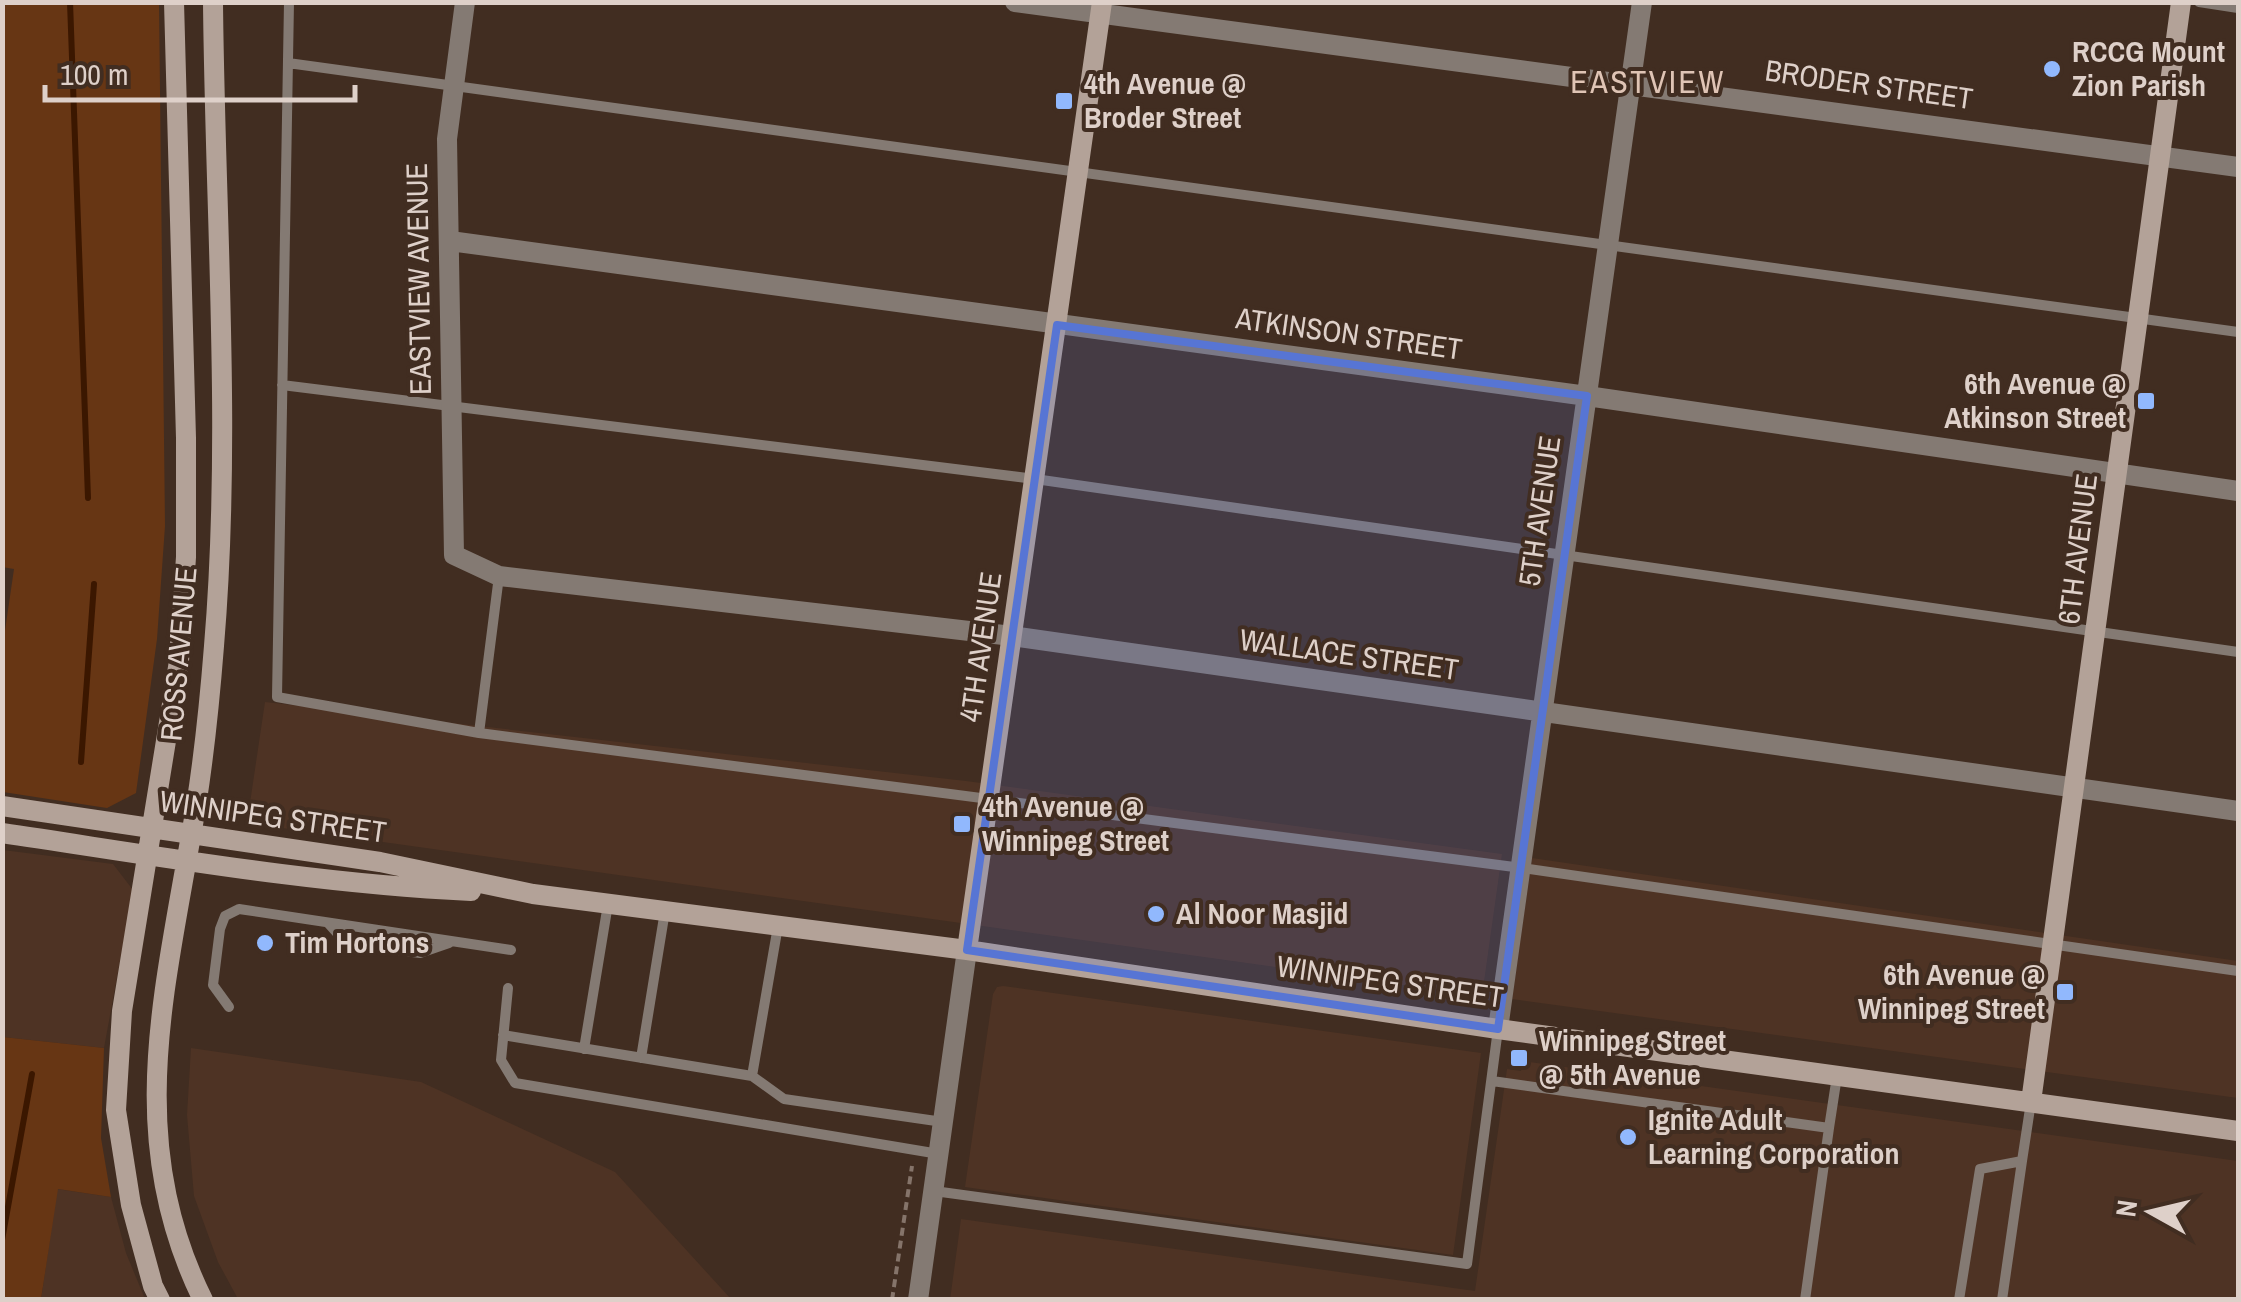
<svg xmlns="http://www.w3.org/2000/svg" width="2241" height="1302" font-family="'Archivo Narrow',sans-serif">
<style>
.built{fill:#4e3324}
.green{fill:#673614}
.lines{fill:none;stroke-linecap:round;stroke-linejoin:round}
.stream{stroke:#3b1700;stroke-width:6}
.path{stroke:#85746a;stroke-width:4;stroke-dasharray:8 5;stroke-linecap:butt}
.lane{stroke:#847a73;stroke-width:10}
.street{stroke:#847a73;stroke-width:20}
.secondary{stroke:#b3a298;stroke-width:20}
.marked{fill:#5775d4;fill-opacity:0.2;stroke:#5775d4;stroke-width:8;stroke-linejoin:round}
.poi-dot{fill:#91b8fd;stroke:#412d21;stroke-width:4}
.labels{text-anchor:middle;stroke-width:8;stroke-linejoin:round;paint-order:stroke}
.poi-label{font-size:30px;font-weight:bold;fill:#ded0c9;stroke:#412d21;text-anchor:start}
.street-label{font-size:30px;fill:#ded0c9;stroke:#412d21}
.neighbourhood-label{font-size:32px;letter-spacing:2.5px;fill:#dfc4b5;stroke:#412d21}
</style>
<rect width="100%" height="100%" fill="#412d21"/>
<path class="built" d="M 265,702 L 966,781 L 1502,854 L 1482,996 L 247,823 Z
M 3,850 L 113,864 L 133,890 L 104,1048 L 3,1037 Z
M 1532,858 L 2238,961 L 2238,1098 L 1512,999 Z
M 1003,986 L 1481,1053 L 1453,1255 L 965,1187 L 993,994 L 997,987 Z
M 191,1048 L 421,1082 L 615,1172 L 731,1299 L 238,1299 L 218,1262 L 194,1196 L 187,1115 Z
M 1523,1061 L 2238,1161 L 2238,1299 L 950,1300 L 961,1219 L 1475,1291 L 1507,1069 L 1521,1071 Z
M 57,1189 L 111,1197 L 126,1253 L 145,1299 L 41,1300 Z"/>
<path class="green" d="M 3,2 L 159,3 L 165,526 L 157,639 L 136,793 L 107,808 L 3,792 L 2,651 L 14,569 L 2,567 Z
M 3,1037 L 104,1048 L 101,1138 L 111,1197 L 58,1189 L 41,1299 L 3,1299 Z"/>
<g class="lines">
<path class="stream" d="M 70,2 L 88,498
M 81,762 L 94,584
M 2,1240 L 32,1074"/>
<path class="path" d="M 892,1300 L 912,1166"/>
<path class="lane" d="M 289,2 L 277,697 L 479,733 L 1522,868 L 2238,971
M 2199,2 L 2238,8
M 288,63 L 2238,332
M 282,385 L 1035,479 L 2238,652
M 479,733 L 499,576
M 328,923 L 346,943 L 420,953 L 449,943
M 778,926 L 752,1076 L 784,1099 L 943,1122
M 508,988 L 501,1060 L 515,1083 L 939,1154
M 229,1007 L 213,985 L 220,929 L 225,916 L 239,909 L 511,950
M 503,1035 L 752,1076
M 584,1049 L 608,904
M 641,1058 L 665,911
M 1492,1081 L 1829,1128 L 1837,1076
M 934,1191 L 1467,1264 L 1498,1029
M 1805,1300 L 1829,1128
M 1959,1300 L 1980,1169 L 2022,1161 L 2031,1102
M 2002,1300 L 2022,1161"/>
<path class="street" d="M 465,2 L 447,139 L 454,555 L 499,576 L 1012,636 L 2238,811
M 1015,2 L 2238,167
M 450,241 L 1587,396 L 2238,491
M 1498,1029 L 1642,2
M 918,1300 L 967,950"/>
<path class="secondary" d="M 2,806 L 380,862 L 533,894 L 967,950 L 1498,1029 L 2238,1131
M 2,833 C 158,856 314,884 471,891
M 967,950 L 1102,2
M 2031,1102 L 2181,2
M 160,1300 L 153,1286 L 131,1205 L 116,1110 L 122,1011 L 179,661 L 186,557 L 186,438 L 174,2
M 203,1300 C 126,1144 162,1003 190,841 C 202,777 209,710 214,646 C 232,432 215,216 213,2"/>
</g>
<path class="marked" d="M 1057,325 L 1587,396 L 1498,1029 L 967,950 Z"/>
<g class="poi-dot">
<circle cx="2052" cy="69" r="10"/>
<rect x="1054" y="91" width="20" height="20" rx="5"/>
<rect x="2136" y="391" width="20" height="20" rx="5"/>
<rect x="952" y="814" width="20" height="20" rx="5"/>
<circle cx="1156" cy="914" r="10"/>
<circle cx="265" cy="943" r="10"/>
<rect x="2055" y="982" width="20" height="20" rx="5"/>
<rect x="1509" y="1048" width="20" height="20" rx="5"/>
<circle cx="1628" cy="1137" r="10"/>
</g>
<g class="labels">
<g class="poi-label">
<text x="2072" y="62">RCCG Mount<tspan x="2072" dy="34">Zion Parish</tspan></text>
<text x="1084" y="94">4th Avenue @<tspan x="1084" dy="34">Broder Street</tspan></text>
<text x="2126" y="394" text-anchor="end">6th Avenue @<tspan x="2126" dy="34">Atkinson Street</tspan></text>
<text x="982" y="817">4th Avenue @<tspan x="982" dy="34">Winnipeg Street</tspan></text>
<text x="1176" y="924">Al Noor Masjid</text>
<text x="285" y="953">Tim Hortons</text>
<text x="2045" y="985" text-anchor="end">6th Avenue @<tspan x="2045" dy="34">Winnipeg Street</tspan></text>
<text x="1539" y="1051">Winnipeg Street<tspan x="1539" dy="34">@ 5th Avenue</tspan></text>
<text x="1648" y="1130">Ignite Adult<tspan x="1648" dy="34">Learning Corporation</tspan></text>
</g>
<g class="street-label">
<text transform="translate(1869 85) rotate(8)" y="10">BRODER STREET</text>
<text transform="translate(419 279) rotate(-91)" y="10">EASTVIEW AVENUE</text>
<text transform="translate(1349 334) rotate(8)" y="10">ATKINSON STREET</text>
<text transform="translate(1540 511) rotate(-82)" y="10">5TH AVENUE</text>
<text transform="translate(2078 549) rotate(-83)" y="10">6TH AVENUE</text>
<text transform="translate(981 647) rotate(-82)" y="10">4TH AVENUE</text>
<text transform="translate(179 654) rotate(-85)" y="10">ROSS AVENUE</text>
<text transform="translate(1349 655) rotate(8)" y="10">WALLACE STREET</text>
<text transform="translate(273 817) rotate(8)" y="10">WINNIPEG STREET</text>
<text transform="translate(1390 982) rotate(8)" y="10">WINNIPEG STREET</text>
</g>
<g class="neighbourhood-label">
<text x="1648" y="93">EASTVIEW</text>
</g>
</g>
<rect width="2241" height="1302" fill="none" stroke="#ded0c9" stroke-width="10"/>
<g transform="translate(2151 1212) rotate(278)" stroke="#412d21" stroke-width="8" paint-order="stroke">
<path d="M0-8L18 38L0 25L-18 38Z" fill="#ded0c9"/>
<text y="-15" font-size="28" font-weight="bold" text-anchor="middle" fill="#ded0c9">N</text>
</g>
<path d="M45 85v15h310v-15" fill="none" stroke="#ded0c9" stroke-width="5"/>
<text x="60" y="85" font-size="30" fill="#ded0c9" stroke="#412d21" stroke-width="8" paint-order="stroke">100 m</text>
</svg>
